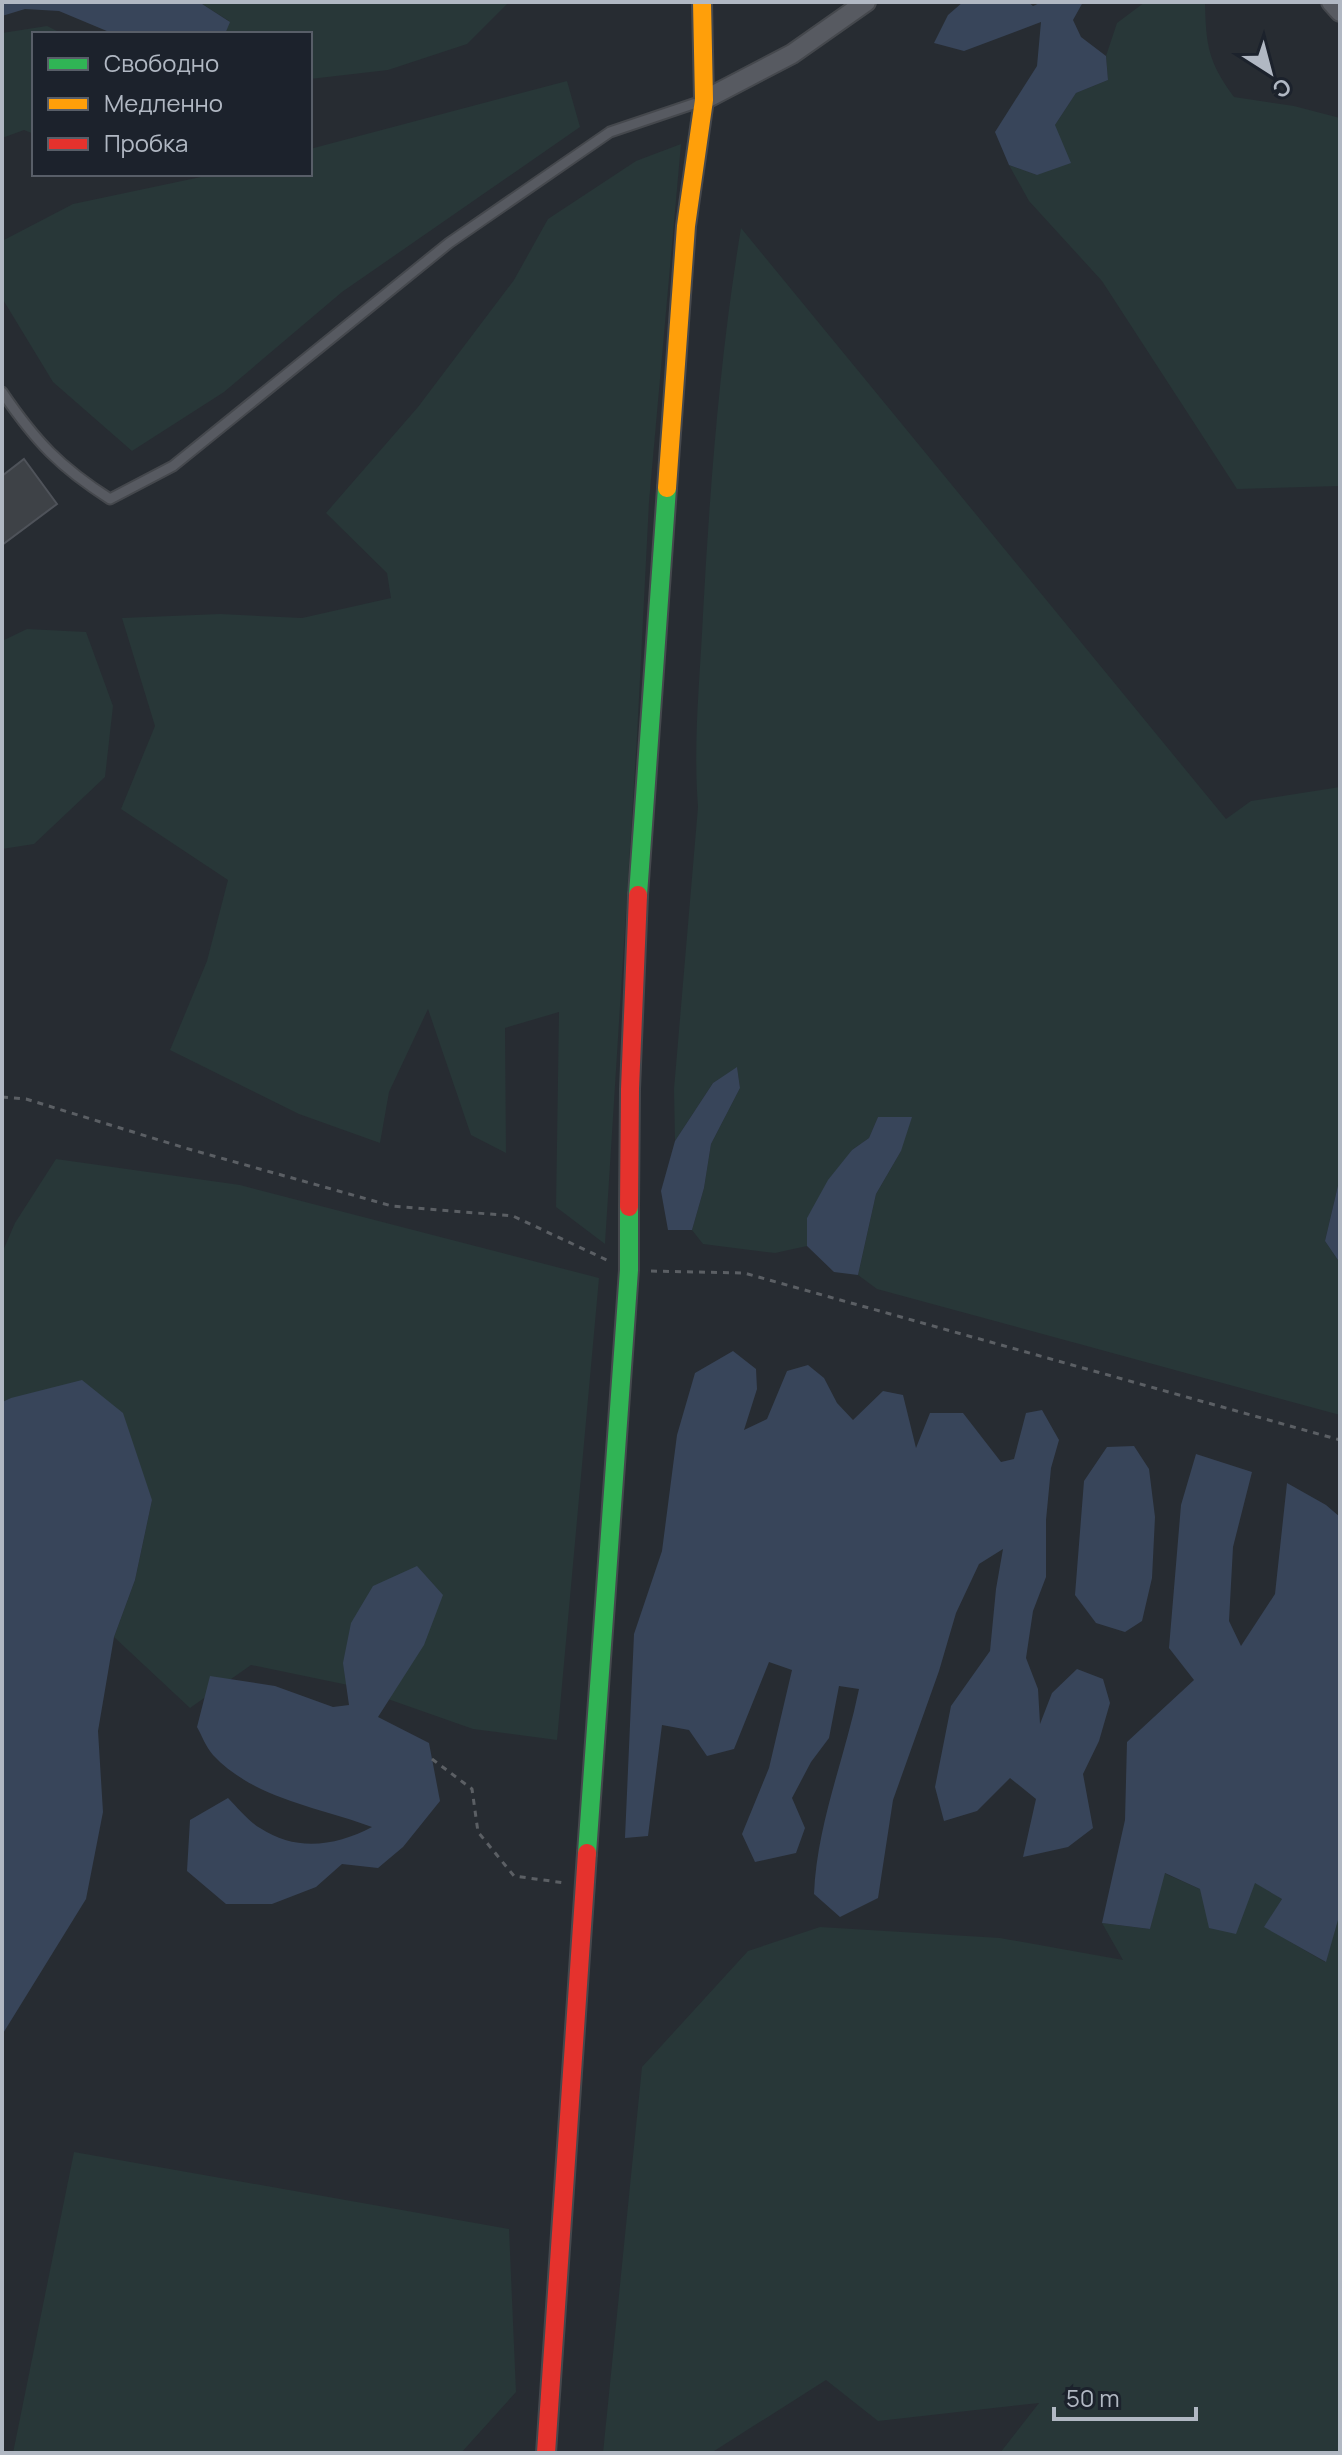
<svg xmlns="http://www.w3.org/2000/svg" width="1342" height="2455" font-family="Manrope,sans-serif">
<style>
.green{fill:#283738}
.water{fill:#38455a}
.building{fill:#3e4247;stroke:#4f535a;stroke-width:2}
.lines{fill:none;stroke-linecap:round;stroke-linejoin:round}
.lane-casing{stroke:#45484d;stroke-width:13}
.street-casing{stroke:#45484d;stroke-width:22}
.fast-casing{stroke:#45484d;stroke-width:22}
.slow-casing{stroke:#45484d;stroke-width:22}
.jam-casing{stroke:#45484d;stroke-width:22}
.path{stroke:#5b5f64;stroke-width:3;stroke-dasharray:6 6;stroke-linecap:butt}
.lane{stroke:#575a61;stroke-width:9}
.street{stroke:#575a61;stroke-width:18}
.fast{stroke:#30b455;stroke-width:18}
.slow{stroke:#ff9f0a;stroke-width:18}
.jam{stroke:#e5322d;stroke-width:18}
</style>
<rect width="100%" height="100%" fill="#272c32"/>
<path class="green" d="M 199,2 L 509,2 L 467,44 L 388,70 L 310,79 L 310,34 L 225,34 L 229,21 Z
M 1145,2 L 1205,2 C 1206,46 1208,61 1234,97 L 1294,106 L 1340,118 L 1340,486 L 1237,489 L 1102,281 L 1029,201 L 1009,165 L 1037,175 L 1055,125 L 1076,93 L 1108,80 L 1106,56 L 1117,23 Z
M 47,26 L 63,34 L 34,34 L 34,134 L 24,130 L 2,138 L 2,33 Z
M 567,81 L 580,127 L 342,292 L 224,392 L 132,451 L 53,382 L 2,298 L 2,241 L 73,204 L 215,174 L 310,174 L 310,149 Z
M 681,144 L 649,502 L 637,737 L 605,1244 L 556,1207 L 559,1012 L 505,1028 L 506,1153 L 471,1135 L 428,1009 L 389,1092 L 380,1143 L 299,1114 L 170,1050 L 207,961 L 228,880 L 121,809 L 155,726 L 122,618 L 220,614 L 302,618 L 391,598 L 387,573 L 326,513 L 418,407 L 514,280 L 548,219 L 636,161 Z
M 741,228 L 1226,819 L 1251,801 L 1340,787 L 1340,1177 L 1325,1241 L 1340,1263 L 1340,1415 L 877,1289 L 858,1275 L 876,1194 L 901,1151 L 878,1117 L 869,1138 L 852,1150 L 807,1218 L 807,1246 L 775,1253 L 703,1244 L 692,1230 L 704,1188 L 711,1144 L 740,1088 L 737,1068 L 713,1083 L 675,1141 L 674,1089 L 698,807 C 693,743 700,678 703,614 C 710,485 720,355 741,228 Z
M 27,629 L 86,632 L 113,706 L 105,777 L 34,844 L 2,849 L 2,641 Z
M 56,1159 L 240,1185 L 599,1278 L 557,1740 L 473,1729 L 348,1685 L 251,1665 L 190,1708 L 114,1637 L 135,1580 L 152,1500 L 11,1398 L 2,1402 L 2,1253 L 15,1223 Z
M 1164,1873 L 1200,1889 L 1249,1896 L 1255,1882 L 1282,1899 L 1265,1927 L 1325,1962 L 1338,1919 L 1340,1922 L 1340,2453 L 1000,2453 L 1039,2403 L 878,2421 L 826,2380 L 711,2453 L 603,2453 L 642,2067 L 748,1951 L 820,1927 L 1000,1938 L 1123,1960 L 1102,1923 L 1150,1929 Z
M 74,2152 L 509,2229 L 516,2392 L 461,2453 L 13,2453 Z"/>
<path class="water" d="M 2,2 L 199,2 L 230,22 L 225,34 L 114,34 L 59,11 L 25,9 L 2,16 Z
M 963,2 L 1028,2 L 1033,6 L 1042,2 L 1083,2 L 1073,20 L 1081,37 L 1106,56 L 1108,80 L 1076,93 L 1055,125 L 1071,163 L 1037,175 L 1009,165 L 995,132 L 1037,66 L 1041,22 L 964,51 L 934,43 L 948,15 Z
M 737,1067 L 740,1088 L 711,1144 L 704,1188 L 692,1230 L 668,1230 L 661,1191 L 675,1141 L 713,1083 Z
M 878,1117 L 912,1117 L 901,1151 L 876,1194 L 858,1275 L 834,1272 L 807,1246 L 807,1218 L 828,1180 L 852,1150 L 869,1138 Z
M 1340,1177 L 1340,1263 L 1325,1241 Z
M 733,1351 L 756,1369 L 757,1389 L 744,1430 L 767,1419 L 787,1371 L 808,1365 L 824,1378 L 837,1403 L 853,1420 L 883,1391 L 903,1395 L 916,1448 L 930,1413 L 963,1413 L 1001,1462 L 1014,1459 L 1026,1413 L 1042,1410 L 1059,1440 L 1051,1468 L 1046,1520 L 1046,1577 L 1033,1611 L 1026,1658 L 1038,1689 L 1040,1724 L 1052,1693 L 1077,1669 L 1103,1679 L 1110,1703 L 1099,1741 L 1083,1774 L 1093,1828 L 1068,1847 L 1023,1857 L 1036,1799 L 1010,1778 L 977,1811 L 944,1821 L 935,1787 L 951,1706 L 990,1651 L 996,1589 L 1003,1549 L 979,1564 L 956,1613 L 939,1671 L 893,1800 L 878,1898 L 840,1917 L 814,1894 C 817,1823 845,1758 859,1689 L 839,1686 L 829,1738 L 811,1762 L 792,1798 L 805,1828 L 796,1853 L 755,1862 L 742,1834 L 769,1768 L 792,1670 L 769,1662 L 734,1749 L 707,1756 L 689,1730 L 662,1725 L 648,1836 L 625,1838 L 634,1634 L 662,1551 L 677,1435 L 695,1373 Z
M 82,1380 L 123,1413 L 152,1500 L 135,1580 L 114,1637 L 98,1731 L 103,1812 L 86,1899 L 2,2035 L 2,1402 L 11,1398 Z
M 1134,1446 L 1149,1469 L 1155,1517 L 1152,1578 L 1142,1621 L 1125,1632 L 1096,1623 L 1075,1595 L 1084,1481 L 1107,1447 Z
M 1196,1454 L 1252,1472 L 1233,1547 L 1229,1621 L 1241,1646 L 1275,1594 L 1287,1483 L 1326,1505 L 1340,1517 L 1340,1922 L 1338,1920 L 1326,1962 L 1264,1927 L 1282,1899 L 1255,1883 L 1236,1934 L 1209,1928 L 1200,1889 L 1165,1873 L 1150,1929 L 1102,1923 L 1125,1820 L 1127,1742 L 1194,1680 L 1169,1648 L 1181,1505 Z
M 417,1566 L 443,1595 L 424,1645 L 378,1717 L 429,1743 L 440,1801 L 403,1847 L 378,1868 L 342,1864 L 316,1887 L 272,1904 L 226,1904 L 187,1871 L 190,1820 L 228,1798 C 238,1808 248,1821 260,1828 C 296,1852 336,1846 372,1827 C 319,1807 254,1799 213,1755 C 206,1747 202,1736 197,1727 L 210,1676 L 275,1686 L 333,1707 L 349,1705 L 343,1663 L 351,1623 L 373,1586 Z"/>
<path class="building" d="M 24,459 L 57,504 L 2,545 L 2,476 Z"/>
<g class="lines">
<defs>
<path id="lane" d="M 2,392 C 36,442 60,467 110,499 L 173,466 L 449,243 L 610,132 L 702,101"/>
<path id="street" d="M 1331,2 L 1340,12
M 704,100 L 792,54 L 866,2"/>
<path id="fast" d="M 638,895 L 667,488
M 587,1853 L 629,1270 L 629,1207"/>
<path id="slow" d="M 667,488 L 686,226 L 704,100 L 702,2"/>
<path id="jam" d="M 629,1207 L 630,1089 L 638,895
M 546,2453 L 587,1853"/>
</defs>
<use href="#lane" class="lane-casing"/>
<use href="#street" class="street-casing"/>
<use href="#fast" class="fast-casing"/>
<use href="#slow" class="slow-casing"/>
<use href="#jam" class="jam-casing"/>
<path class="path" d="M 2,1097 L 26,1099 L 185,1148 L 392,1206 L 513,1216 L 609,1261
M 651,1271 L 744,1273 L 1340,1440
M 432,1759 L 472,1789 L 478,1832 L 514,1876 L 565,1883"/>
<use href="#lane" class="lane"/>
<use href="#street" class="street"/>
<use href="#fast" class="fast"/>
<use href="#slow" class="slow"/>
<use href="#jam" class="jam"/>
</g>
<rect width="1342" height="2455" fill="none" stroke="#b1b8c3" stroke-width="8"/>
<rect x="32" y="32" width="280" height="144" fill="#1c222c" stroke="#585e68" stroke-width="2"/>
<rect x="48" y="58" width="40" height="12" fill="#30b455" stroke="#585e68" stroke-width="2"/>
<text x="104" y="72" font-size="24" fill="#b1b8c3">Свободно</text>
<rect x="48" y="98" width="40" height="12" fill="#ff9f0a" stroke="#585e68" stroke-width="2"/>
<text x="104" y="112" font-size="24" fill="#b1b8c3">Медленно</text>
<rect x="48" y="138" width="40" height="12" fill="#e5322d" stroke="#585e68" stroke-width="2"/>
<text x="104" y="152" font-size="24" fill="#b1b8c3">Пробка</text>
<g transform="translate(1270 72) rotate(144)" stroke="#1c222c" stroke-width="6" paint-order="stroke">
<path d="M0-6L14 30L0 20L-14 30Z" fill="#b1b8c3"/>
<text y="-12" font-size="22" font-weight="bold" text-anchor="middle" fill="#b1b8c3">С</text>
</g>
<path d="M1054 2407v12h142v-12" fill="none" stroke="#b1b8c3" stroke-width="4"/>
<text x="1066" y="2407" font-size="24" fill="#b1b8c3" stroke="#1c222c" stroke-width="6" paint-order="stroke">50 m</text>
</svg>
